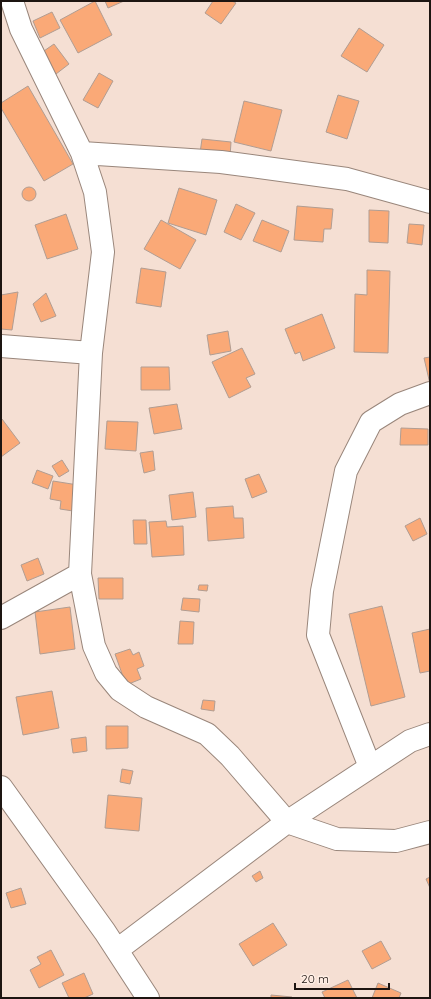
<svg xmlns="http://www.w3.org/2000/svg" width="431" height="999" font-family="Quicksand,sans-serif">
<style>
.building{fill:#faa977;stroke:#b19d92}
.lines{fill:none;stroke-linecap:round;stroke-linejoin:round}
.street-casing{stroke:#99867b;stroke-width:24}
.street{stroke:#fff;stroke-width:22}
</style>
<rect width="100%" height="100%" fill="#f5dfd3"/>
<path class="building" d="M 95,1 L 112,35 L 78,53 L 60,20 Z
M 105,1 L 124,1 L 108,8 Z
M 213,1 L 232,1 L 236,3 L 221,24 L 205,13 Z
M 52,12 L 60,28 L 40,38 L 33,21 Z
M 359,28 L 384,45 L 367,72 L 341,56 Z
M 54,44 L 69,64 L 56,74 L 41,53 Z
M 99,73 L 113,81 L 98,108 L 83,100 Z
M 28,86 L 73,164 L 44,181 L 1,108 L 1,103 Z
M 338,95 L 359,101 L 347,139 L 326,132 Z
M 244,101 L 282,110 L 271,151 L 234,142 Z
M 202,139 L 231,142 L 230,157 L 200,153 Z
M22 194a7 7 0 1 1 14 0a7 7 0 1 1-14 0Z
M 179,188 L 217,200 L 206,235 L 168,223 Z
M 236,204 L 255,213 L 241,240 L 224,232 Z
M 297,206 L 333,209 L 331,229 L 324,229 L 323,242 L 294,240 Z
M 369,210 L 389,211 L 388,243 L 369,242 Z
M 66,214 L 78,249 L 47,259 L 35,225 Z
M 161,220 L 196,240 L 180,269 L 144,249 Z
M 262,220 L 289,231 L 281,252 L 253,241 Z
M 409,224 L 424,225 L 422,245 L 407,243 Z
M 141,268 L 166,272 L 161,307 L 136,303 Z
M 367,270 L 390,271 L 388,353 L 354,352 L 355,294 L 367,295 Z
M 18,292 L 12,330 L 1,329 L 1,295 Z
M 46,293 L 56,316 L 41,322 L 33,304 Z
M 322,314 L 335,348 L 303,361 L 300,352 L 295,354 L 285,329 Z
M 228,331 L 231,351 L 210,355 L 207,335 Z
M 242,348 L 255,374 L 246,378 L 251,387 L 229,398 L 212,362 Z
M 430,357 L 430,384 L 424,358 Z
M 141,367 L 169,367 L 170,390 L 141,390 Z
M 177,404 L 182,429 L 154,434 L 149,408 Z
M 2,419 L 20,443 L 1,457 L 1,419 Z
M 107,421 L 138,422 L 136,451 L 105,449 Z
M 401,428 L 428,429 L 428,445 L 400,445 Z
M 153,451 L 155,470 L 144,473 L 140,453 Z
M 62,460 L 69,471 L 59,477 L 52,466 Z
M 37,470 L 53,476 L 48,489 L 32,483 Z
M 259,474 L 267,492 L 252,498 L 245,479 Z
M 53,481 L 78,485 L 73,511 L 60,509 L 61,501 L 50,499 Z
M 193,492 L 196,517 L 172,520 L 169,495 Z
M 233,506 L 234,518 L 243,518 L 244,538 L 208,541 L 206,508 Z
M 420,518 L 427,534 L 413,541 L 405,526 Z
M 133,520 L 146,520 L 147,544 L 134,544 Z
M 166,521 L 167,527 L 183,526 L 184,555 L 152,557 L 149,522 Z
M 38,558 L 44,574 L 27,581 L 21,565 Z
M 98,578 L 123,578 L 123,599 L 99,599 Z
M 199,585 L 208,585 L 207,591 L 198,590 Z
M 183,598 L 200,599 L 199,612 L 181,610 Z
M 382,606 L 405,697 L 371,706 L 349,614 Z
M 70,607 L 75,649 L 40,654 L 35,612 Z
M 180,621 L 194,622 L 193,644 L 178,644 Z
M 430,629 L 430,671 L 420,673 L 412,633 Z
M 130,649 L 133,655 L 139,652 L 144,666 L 137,669 L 141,679 L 126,685 L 115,654 Z
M 52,691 L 59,728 L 23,735 L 16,697 Z
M 203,700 L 215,701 L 214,711 L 201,709 Z
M 106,726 L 128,726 L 128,748 L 106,749 Z
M 86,737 L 87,751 L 73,753 L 71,739 Z
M 122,769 L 133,771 L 130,784 L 120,782 Z
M 108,795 L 142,798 L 139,831 L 105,828 Z
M 260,871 L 263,878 L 256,882 L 252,876 Z
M 430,877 L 430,888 L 426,879 Z
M 21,888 L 26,904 L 11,908 L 6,893 Z
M 273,923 L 287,945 L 253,966 L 239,944 Z
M 381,941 L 391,959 L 372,969 L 362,951 Z
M 51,950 L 64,975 L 39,988 L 30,970 L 41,964 L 37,957 Z
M 84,973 L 93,994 L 84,998 L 69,998 L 62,983 Z
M 348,980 L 357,998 L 325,998 L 322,992 Z
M 378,983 L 401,993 L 399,998 L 372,998 Z
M 271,995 L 292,997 L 292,998 L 271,998 Z"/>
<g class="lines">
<defs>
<path id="street" d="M 12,1 L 21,29 L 82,153 L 95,192 L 103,252 L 91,353 L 80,574 L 94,646 L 106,673 L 120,690 L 146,707 L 207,734 L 230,756 L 287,822 L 337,839 L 396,841 L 430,832
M 82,153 L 221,162 L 347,179 L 430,202
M 1,346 L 91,353
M 1,618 L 80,574
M 370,767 L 318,635 L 322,591 L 346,471 L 371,422 L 400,404 L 430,393
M 1,787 L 105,932 L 148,998
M 117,950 L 287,822 L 410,741 L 430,734"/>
</defs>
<use href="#street" class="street-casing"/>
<use href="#street" class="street"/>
</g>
<rect width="431" height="999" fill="none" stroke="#1d1511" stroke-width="4"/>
<path d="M295 983v6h94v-6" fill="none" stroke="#1d1511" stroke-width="2"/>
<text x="301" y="983" font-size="12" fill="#1d1511" stroke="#ffeee4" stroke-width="3" paint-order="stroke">20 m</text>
</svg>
